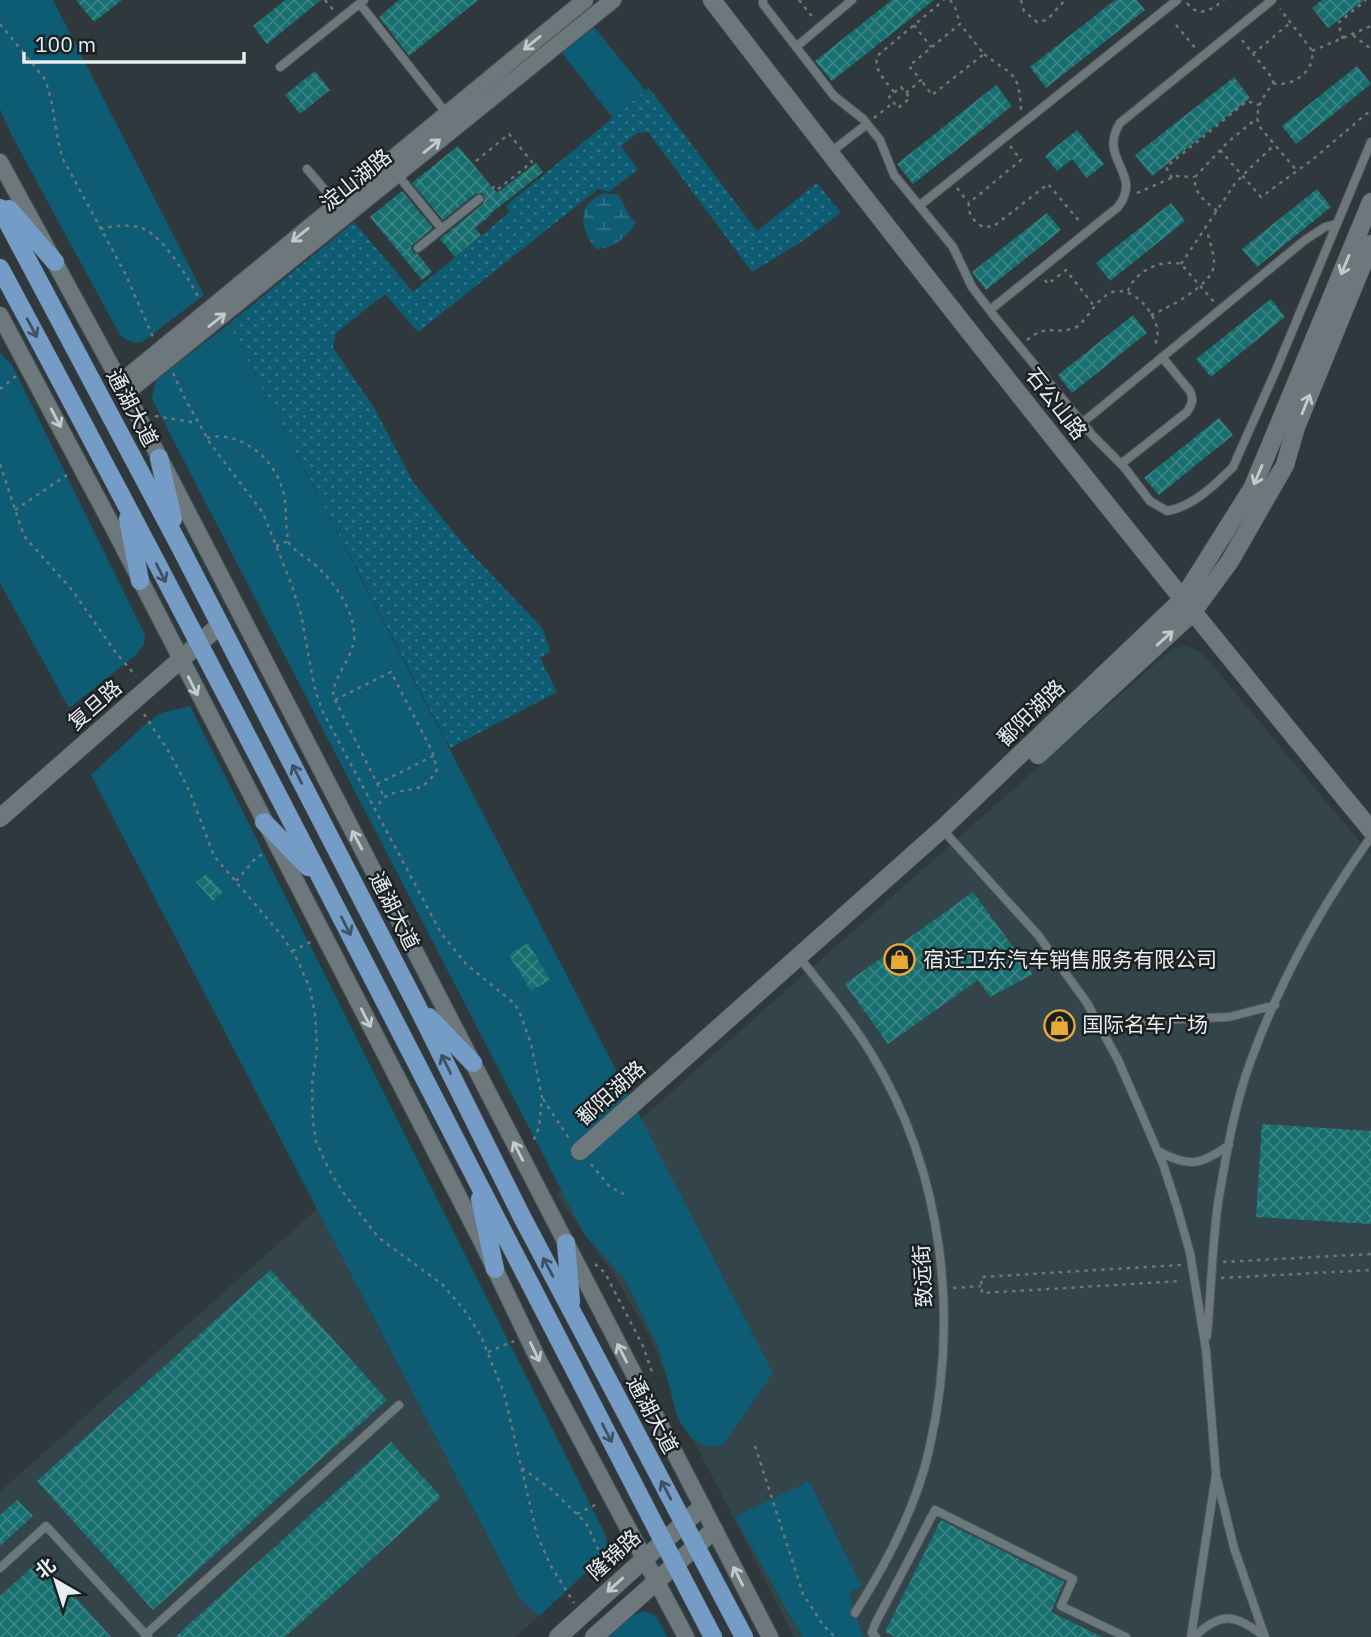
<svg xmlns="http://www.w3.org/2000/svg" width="1371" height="1637" font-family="'IBM Plex Sans','Noto Sans SC',sans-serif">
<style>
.built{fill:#33444a}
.wetland{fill:url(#wetland-marsh)}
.park{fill:#0e5c73}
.garden{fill:url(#garden-dots)}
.building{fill:url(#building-cross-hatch)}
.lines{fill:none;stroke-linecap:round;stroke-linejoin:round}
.lane-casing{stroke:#4d5659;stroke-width:10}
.street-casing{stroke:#4d5659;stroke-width:18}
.secondary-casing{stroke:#4d5659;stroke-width:19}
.primary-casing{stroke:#4d5659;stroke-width:19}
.path{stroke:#6d7679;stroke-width:2.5;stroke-dasharray:3.5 5;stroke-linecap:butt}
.lane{stroke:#6d787c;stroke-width:8}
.street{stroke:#6d787c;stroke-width:16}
.secondary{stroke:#6d787c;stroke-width:18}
.primary{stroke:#759cc6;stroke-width:18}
.oneway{stroke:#c2cbcd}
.oneway2{stroke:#3f5264}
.labels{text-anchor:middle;stroke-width:5;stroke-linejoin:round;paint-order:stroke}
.street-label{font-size:21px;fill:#e7eef0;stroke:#1b2022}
.poi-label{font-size:21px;fill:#e7eef0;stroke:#1b2022;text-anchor:start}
</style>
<defs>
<pattern id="wetland-marsh" width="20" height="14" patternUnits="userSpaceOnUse" patternTransform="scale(1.75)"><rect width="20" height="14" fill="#0e5c73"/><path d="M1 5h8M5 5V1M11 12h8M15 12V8" fill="none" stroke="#317487"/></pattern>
<pattern id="garden-dots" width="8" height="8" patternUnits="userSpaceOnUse" patternTransform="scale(1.75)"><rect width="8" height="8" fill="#0e5c73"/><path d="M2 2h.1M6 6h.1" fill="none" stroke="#317487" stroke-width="1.8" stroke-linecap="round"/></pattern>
<pattern id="building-cross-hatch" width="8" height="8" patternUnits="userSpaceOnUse" patternTransform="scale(1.75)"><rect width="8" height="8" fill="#186f6f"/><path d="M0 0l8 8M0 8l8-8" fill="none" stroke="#3a8484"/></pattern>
</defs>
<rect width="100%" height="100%" fill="#2f393d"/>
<path class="built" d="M 1186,646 L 1199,651 L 1207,659 L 1371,855 L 1371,1637 L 794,1637 L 686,1425 L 649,1335 L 613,1273 L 556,1194 L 1172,649 Z
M 317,1209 L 519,1597 L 539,1616 L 515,1637 L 0,1637 L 0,1492 Z"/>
<path class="wetland" d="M 604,193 L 619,195 L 630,217 L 636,223 C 626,237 615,248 597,249 C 587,241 579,220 586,207 C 589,201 598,196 604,193 Z"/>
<path class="park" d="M 0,0 L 53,0 L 204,295 L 142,342 C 133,344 128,341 120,335 L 11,134 L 0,109 Z
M 594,27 L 646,91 L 613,118 L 562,53 Z
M 229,324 L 773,1373 L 722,1446 L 707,1446 L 692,1439 L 678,1419 L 659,1348 L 624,1278 L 584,1234 L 152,399 L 156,380 Z
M 0,353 L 12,365 L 145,635 L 144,645 L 136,655 L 69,708 L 0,583 Z
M 190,706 L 606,1536 L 607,1548 L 603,1557 L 539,1616 L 519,1597 L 91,775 L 148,722 L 161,713 Z
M 809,1481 L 862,1586 L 849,1592 L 863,1637 L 802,1637 L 735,1517 Z
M 644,1611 L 656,1616 L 667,1637 L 609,1637 L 633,1615 Z"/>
<path class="garden" d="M 649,88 L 757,231 L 817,183 L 841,213 L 801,242 L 752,272 L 648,132 L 638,133 L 621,146 L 638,169 L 609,192 L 598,189 L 418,332 L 385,294 L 336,333 L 333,348 L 375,409 L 413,482 L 469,551 L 543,629 L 550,652 L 540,658 L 557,692 L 450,748 L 229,324 L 354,222 L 413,292 L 510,212 L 506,206 Z"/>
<path class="building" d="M 76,0 L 122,0 L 94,22 Z
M 285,0 L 321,0 L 267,44 L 253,26 Z
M 399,0 L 478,0 L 409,56 L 379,17 Z
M 892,0 L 934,0 L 832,81 L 815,61 Z
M 1115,0 L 1137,0 L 1145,10 L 1046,88 L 1030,67 Z
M 1322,0 L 1364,0 L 1328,28 L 1312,8 Z
M 1357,66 L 1371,84 L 1296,144 L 1282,126 Z
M 315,71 L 330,90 L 300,114 L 285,95 Z
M 1234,77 L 1250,98 L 1152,176 L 1135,155 Z
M 996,85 L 1012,106 L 913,184 L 897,164 Z
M 1077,130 L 1104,164 L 1087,178 L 1072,159 L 1057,171 L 1045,156 Z
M 458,146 L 497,193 L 536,163 L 543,172 L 490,214 L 491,215 L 475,228 L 481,235 L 455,257 L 440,239 L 483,204 L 484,195 L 481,193 L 475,194 L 443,220 L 412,183 Z
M 1317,189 L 1331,207 L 1257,267 L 1242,249 Z
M 402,191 L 433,228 L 411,246 L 413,253 L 418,254 L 432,272 L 422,280 L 370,217 Z
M 1171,203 L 1185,221 L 1110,281 L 1096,263 Z
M 1047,213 L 1061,230 L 986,290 L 972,272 Z
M 1271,299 L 1285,317 L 1211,377 L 1196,359 Z
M 1133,315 L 1147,333 L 1072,393 L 1058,375 Z
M 1219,418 L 1233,435 L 1159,495 L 1144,478 Z
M 206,874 L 223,892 L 213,901 L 196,882 Z
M 973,892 L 1033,974 L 990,997 L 978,980 L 888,1044 L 845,984 Z
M 528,943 L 550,980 L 531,991 L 509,955 Z
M 1262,1124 L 1371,1131 L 1371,1224 L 1256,1217 Z
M 271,1270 L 387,1400 L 153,1610 L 37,1481 Z
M 391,1442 L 441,1497 L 285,1637 L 175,1637 Z
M 17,1500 L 33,1516 L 0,1546 L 0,1515 Z
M 941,1520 L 1064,1582 L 1051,1612 L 1102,1637 L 896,1637 L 885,1632 Z
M 41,1559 L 111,1637 L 0,1637 L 0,1596 Z"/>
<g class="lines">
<defs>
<path id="lane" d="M 763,0 L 763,4 L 834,96 L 863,119 L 880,140 L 894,175 L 953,247 L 972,287 L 995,317 L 1093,436 L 1124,467 L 1150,501 L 1167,511 C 1192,507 1215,485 1233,467 L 1276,370 L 1371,142
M 360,4 L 447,114
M 796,47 L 852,0
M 280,67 L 364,0
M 831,152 L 867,124
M 307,169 L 337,204
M 396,173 L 442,229
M 919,206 L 1177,0
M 418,248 L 479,199
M 990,310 L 1118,207 C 1144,173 1097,160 1120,123 L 1272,0
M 1082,423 L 1305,240 L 1325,227 L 1337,224
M 1121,464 L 1187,412 C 1192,404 1194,400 1190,391 L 1162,357
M 942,829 L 1038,935 L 1087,1003 L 1118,1060 L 1139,1108 L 1163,1164 L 1177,1207 L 1190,1253 L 1206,1350 L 1216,1474 L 1191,1637
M 799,957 C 824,989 851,1020 872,1055 C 943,1172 960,1317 929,1450 C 916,1508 887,1563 855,1613
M 1096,1020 L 1119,1022 L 1229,1017 L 1275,1005
M 1158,1151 C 1189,1168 1201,1165 1229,1145
M 1207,1336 C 1211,1292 1212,1247 1218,1203 C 1226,1156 1234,1107 1250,1063 C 1279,983 1322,905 1371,837
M 1217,1479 L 1234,1548 L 1265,1637
M 0,1568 L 46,1526 L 148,1637
M 145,1635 L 399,1405
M 876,1637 L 872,1633 L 875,1624 L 935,1510 L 1073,1579 L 1061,1606 L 1126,1637
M 1194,1637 C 1222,1610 1235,1615 1264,1636"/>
<path id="street" d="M 0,162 L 126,393 L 770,1637
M 0,315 L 115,531 L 367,1019 L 481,1240 L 539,1361 L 686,1637
M 120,383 L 585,0
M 126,393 L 613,0"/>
<path id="secondary" d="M 712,0 C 927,281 1146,557 1371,830
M 1038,755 L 1192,613 L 1230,561 L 1285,465 L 1296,427 L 1371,244
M 0,818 L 220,625
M 580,1151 L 942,829 L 1182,600 L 1253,487 L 1371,202
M 558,1637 L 702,1507
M 594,1637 L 714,1530"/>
<path id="primary" d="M 0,208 L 178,543 L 416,1004 L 522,1217 L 744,1637
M 9,209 L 55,262
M 0,268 C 244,721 475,1181 713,1637
M 159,458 L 173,519
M 128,519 L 140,581
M 264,822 L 308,867
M 429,1017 L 473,1063
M 480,1199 L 495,1269
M 566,1243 L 571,1302"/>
</defs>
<use href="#lane" class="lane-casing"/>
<use href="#street" class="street-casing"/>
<use href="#secondary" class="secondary-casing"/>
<use href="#primary" class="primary-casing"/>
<path class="path" d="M 325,0 L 334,11
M 799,0 L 814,19
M 950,0 L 955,7 L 960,24
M 1021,0 L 1024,11 L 1037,22 L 1047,20 L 1065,0
M 1187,3 C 1199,18 1210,11 1224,0
M 0,24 L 44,78 C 55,103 54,132 63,159 L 126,275 L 153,337
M 914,25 L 931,47
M 1176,25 L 1196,49
M 1353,35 L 1371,49
M 1343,39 L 1338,23 L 1366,0
M 1242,40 L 1273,79 L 1273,83 C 1263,98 1254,108 1259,126 L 1297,171
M 1312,51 L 1371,26
M 984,54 C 1011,76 1019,69 1021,110
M 1253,54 L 1290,23
M 1273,83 C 1292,88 1318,70 1311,49 L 1280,9
M 901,87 L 910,98 L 898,108 L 889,97 Z
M 894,92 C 885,80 874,71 877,56 L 944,0
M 906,93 L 921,80 L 909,66 L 960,24 L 984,54 L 932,95 L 921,80
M 874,118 L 894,102
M 1010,146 L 1021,160 L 969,203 C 967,213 974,222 983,227 L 994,226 L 1048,184 L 1080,222
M 1220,150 L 1261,197 L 1312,160 L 1371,110
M 476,161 L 509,134 L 532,162 L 497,190 L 494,187 L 487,193
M 1172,178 L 1166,167 L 1247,101 L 1259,105
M 957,188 L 968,202
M 1137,193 L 1176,176 L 1194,177
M 1217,211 C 1206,202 1193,193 1195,177 L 1227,143 L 1257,118
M 100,229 C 115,226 129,223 144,229 C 165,239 188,278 199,298
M 1181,264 L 1236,182 L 1273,146
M 1045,280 L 1048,284 L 1066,270 L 1094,306
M 1128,291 C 1135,271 1161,259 1181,264 L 1214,302
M 1151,315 C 1168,308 1215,284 1214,263 C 1214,252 1209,241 1207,230
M 1027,340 C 1047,323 1054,335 1075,328 C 1087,320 1093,305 1105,296 C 1126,280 1151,306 1157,327 C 1159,335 1155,340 1156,348
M 173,373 L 183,395 L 210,443 L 263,513 L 291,583 L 301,614 L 314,686 L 322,710 L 441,933 L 466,964 L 515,1004 L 521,1016 L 531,1044 L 542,1097 L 539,1127 L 532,1144
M 0,389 L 16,376
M 155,416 L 197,423
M 207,438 C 239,430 273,457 282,488 C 288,506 284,525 289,543 C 295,552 306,557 314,564 C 334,581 357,614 354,641 C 351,659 336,674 333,692 L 335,700 L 384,797
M 0,464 L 24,536 L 72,590 L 116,653 L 136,676
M 15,510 L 67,475
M 276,546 L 289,541
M 335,700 L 391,672 L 432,751 L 437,769 C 422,797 408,785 387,796 C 382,798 379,804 375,809
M 144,714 L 169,752 L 189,790 L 214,856 L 283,937 L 298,961 L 310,989 L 315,1014 L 317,1048 L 312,1084 L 313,1122 L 316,1141 L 328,1168 L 342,1191 L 379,1238 L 442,1284 L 464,1310 L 480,1334 L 504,1393 L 537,1535 L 551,1566 L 574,1603
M 377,784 L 433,756
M 236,881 L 255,859 L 265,852
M 292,951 L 311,942
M 543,1099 L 570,1140
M 591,1164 L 610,1187 L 624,1194
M 1223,1262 L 1371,1254
M 595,1264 L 605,1273 L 643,1346 L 653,1375
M 1181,1265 L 981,1277 L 982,1293 L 1182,1281
M 1221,1278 L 1371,1270
M 953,1288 L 981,1286
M 488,1352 L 514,1341
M 755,1446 L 803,1594 L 823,1625 L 835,1637
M 522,1468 L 552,1490 L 586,1523 L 608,1570
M 577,1514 L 599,1503"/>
<use href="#lane" class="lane"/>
<use href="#street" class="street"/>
<use href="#secondary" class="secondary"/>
<use href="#primary" class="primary"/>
</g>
<defs><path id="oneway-shaft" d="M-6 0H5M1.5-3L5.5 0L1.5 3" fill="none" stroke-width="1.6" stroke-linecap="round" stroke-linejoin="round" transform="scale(1.75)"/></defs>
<g class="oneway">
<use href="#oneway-shaft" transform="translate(532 43) rotate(141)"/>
<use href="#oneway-shaft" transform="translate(432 146) rotate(-39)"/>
<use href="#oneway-shaft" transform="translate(300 235) rotate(141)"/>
<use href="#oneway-shaft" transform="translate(1345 265) rotate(113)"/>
<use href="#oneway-shaft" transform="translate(217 320) rotate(-39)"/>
<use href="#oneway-shaft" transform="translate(1306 404) rotate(-68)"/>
<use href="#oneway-shaft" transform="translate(56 418) rotate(62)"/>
<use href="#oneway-shaft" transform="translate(1258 475) rotate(113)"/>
<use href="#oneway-shaft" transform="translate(1165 638) rotate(-42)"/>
<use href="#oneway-shaft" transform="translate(193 686) rotate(63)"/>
<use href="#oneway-shaft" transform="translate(357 840) rotate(-118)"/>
<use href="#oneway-shaft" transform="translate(366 1018) rotate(63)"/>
<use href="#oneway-shaft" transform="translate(518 1151) rotate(-117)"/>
<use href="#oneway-shaft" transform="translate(535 1352) rotate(64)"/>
<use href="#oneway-shaft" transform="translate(622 1353) rotate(-117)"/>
<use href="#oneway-shaft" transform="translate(738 1576) rotate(-117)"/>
<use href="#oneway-shaft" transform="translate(615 1585) rotate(138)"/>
</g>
<g class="oneway2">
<use href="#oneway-shaft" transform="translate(32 328) rotate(62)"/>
<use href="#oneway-shaft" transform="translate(161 573) rotate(63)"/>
<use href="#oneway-shaft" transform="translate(297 774) rotate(-117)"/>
<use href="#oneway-shaft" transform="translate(346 926) rotate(63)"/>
<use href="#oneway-shaft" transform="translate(446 1064) rotate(-116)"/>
<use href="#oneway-shaft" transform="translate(548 1267) rotate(-118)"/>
<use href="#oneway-shaft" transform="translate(607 1433) rotate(63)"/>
<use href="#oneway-shaft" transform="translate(666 1490) rotate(-118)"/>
</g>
<defs>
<symbol id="shop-ring" viewBox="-11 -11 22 22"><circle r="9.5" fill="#1b2022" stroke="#e9ab38" stroke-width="1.5"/><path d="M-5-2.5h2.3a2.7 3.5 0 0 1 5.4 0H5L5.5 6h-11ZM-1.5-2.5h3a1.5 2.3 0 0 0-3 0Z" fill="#e9ab38"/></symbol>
</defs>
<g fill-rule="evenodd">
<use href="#shop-ring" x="882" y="942" width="35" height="35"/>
<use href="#shop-ring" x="1042" y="1008" width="35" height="35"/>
</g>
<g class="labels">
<g class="street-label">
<text transform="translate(356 180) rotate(-39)" y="7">淀山湖路</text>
<text transform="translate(1056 404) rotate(52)" y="7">石公山路</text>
<text transform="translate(132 408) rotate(62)" y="7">通湖大道</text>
<text transform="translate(95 705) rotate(-41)" y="7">复旦路</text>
<text transform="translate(1031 713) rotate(-44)" y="7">鄱阳湖路</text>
<text transform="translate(394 911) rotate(63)" y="7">通湖大道</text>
<text transform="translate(611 1093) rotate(-42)" y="7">鄱阳湖路</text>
<text transform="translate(923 1276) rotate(-93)" y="7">致远街</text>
<text transform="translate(652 1415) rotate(62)" y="7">通湖大道</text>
<text transform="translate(614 1555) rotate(-42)" y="7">隆锦路</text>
</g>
<g class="poi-label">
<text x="923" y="967">宿迁卫东汽车销售服务有限公司</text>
<text x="1082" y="1032">国际名车广场</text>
</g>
</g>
<g transform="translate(56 1581) rotate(321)" stroke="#1b2022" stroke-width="5" paint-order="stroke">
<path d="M0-5L12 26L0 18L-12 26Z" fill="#e7eef0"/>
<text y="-10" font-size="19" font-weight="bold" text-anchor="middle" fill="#e7eef0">北</text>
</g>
<path d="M24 52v10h220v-10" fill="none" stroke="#e7eef0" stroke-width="3.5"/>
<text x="35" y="52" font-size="21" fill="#e7eef0" stroke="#1b2022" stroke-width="5" paint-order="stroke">100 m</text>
</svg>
